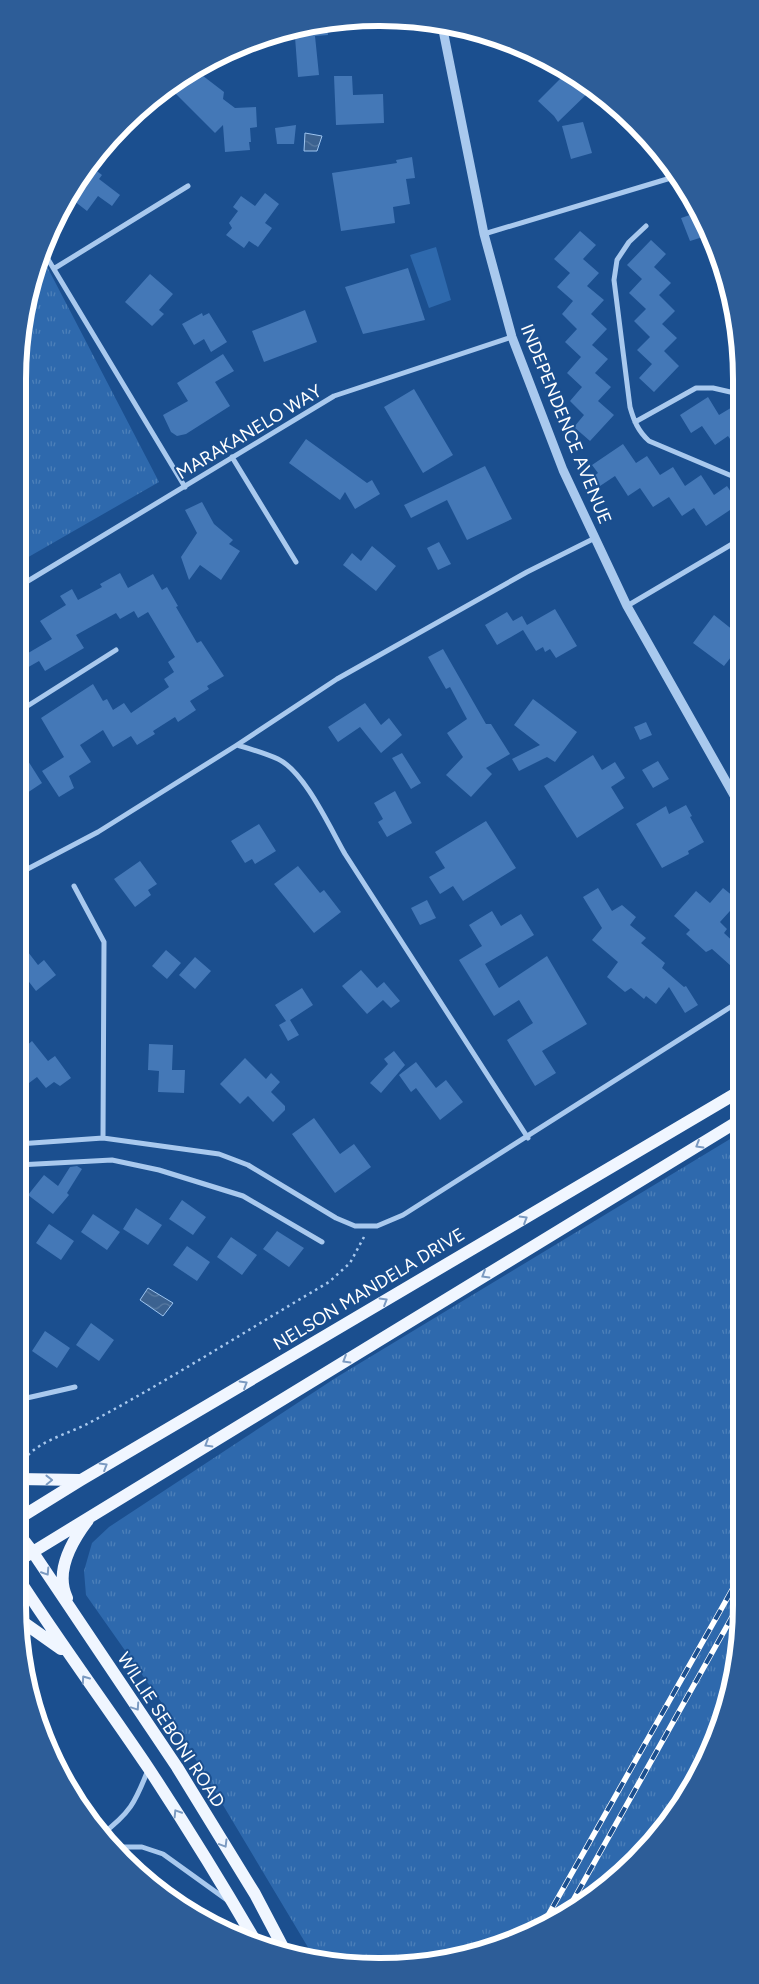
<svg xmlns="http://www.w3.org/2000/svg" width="759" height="1984" font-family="Figtree,sans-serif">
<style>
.grass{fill:url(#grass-tufts)}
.garden{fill:#2e69ad}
.water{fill:url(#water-waves);stroke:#9cc4f0}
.building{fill:#4478b7}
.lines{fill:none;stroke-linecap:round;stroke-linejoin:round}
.path{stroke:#a9c9ee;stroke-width:2.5;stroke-dasharray:2.5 4;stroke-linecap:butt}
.minor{stroke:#a9c9ee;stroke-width:5}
.tertiary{stroke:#a9c9ee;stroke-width:9}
.primary{stroke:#f0f6ff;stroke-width:12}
.rail-casing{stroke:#fff;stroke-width:5.5}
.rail{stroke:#1b4f8f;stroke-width:4;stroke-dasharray:11;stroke-linecap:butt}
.oneway{stroke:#7b9ac1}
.labels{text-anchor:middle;stroke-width:4;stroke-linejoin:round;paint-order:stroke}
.street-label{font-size:18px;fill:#fff;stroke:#1b4f8f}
.rim{fill:none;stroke:#fff;stroke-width:6}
</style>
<defs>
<pattern id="grass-tufts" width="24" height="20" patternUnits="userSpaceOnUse" patternTransform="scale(1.25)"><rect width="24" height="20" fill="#2e69ad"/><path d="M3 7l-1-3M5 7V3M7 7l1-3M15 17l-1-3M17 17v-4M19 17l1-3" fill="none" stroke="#4d80b9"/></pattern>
<pattern id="water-waves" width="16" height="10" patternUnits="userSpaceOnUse" patternTransform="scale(1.25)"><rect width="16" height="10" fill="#3c6290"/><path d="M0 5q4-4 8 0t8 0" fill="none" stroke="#597aa1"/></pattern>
</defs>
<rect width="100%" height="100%" fill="#1b4f8f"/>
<path class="grass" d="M 41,255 L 159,482 L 18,563 L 18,379 L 30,286 Z
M 740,1133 L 741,1604 L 729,1698 L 704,1765 L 667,1825 L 580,1906 L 518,1939 L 450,1959 L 332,1963 L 315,1959 L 162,1703 L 86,1595 L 84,1571 L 92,1543 L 109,1527 L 337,1377 Z"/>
<path class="garden" d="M 436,247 L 451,300 L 429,308 L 410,255 Z"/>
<path class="water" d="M 305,133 L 322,136 L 317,151 L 304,151 Z
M 148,1288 L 173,1303 L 163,1316 L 140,1300 Z"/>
<path class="building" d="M 326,22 L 328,35 L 315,36 L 319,75 L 298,77 L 295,37 L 291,37 L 290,30 Z
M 194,69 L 224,92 L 223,99 L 235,108 L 256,107 L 257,127 L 250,128 L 251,142 L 249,142 L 250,150 L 225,152 L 223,125 L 215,133 L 169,87 Z
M 567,72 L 580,78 L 592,89 L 558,122 L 554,116 L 538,101 Z
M 334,76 L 352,76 L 353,95 L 383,94 L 384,123 L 336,125 Z
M 583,122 L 592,153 L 571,159 L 562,126 Z
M 296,125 L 294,144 L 277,144 L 275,128 Z
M 412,157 L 415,178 L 406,179 L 410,204 L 393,207 L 395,223 L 341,231 L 332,173 L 397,163 L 396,160 Z
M 89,165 L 102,175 L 99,179 L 120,195 L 112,206 L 98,196 L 87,211 L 69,197 Z
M 265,193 L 279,204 L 265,223 L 272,228 L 258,247 L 249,241 L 244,248 L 226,235 L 232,228 L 229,223 L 238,211 L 233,207 L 241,196 L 255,206 Z
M 696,213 L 706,236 L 690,241 L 681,218 Z
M 580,231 L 596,245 L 583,259 L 599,273 L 587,286 L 604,300 L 591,314 L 607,329 L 592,345 L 608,359 L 595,373 L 611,387 L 598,401 L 614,415 L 590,441 L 574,427 L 584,415 L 570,401 L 582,387 L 567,373 L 581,357 L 565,342 L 577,329 L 562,314 L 573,301 L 557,287 L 570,273 L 554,259 Z
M 651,240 L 666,254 L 654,267 L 671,283 L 659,295 L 675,311 L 662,324 L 677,338 L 664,351 L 679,366 L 654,392 L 639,378 L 652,364 L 637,350 L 650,337 L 634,321 L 646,309 L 629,293 L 642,279 L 627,265 Z
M 408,268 L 425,320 L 363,334 L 345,287 Z
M 150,274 L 173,294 L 159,310 L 164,314 L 152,326 L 125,302 Z
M 305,310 L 317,342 L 264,362 L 252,331 Z
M 202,313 L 203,316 L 209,313 L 227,342 L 211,352 L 204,339 L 194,345 L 182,324 Z
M 223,354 L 234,371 L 215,382 L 230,406 L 186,434 L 177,436 L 171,432 L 163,415 L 188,401 L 177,383 Z
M 414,389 L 453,455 L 423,473 L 384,407 Z
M 708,397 L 719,415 L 734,406 L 739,413 L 739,452 L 728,436 L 715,445 L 702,426 L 691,433 L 680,415 Z
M 306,439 L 367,483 L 372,480 L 380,494 L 355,509 L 345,492 L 340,500 L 289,463 Z
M 623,444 L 636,463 L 647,456 L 660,475 L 673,467 L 685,486 L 701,475 L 714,495 L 727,486 L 739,504 L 706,526 L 694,508 L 682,516 L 669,497 L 653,507 L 640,488 L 628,496 L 615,476 L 600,486 L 594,476 L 598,473 L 592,465 Z
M 485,466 L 512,519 L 467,540 L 447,500 L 411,518 L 404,505 Z
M 202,502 L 214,524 L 233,540 L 229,544 L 240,551 L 221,580 L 200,565 L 189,580 L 181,557 L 197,533 L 185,510 Z
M 439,542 L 451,564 L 438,570 L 427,548 Z
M 372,546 L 396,566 L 376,591 L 343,565 L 352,553 L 361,561 Z
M 120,573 L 128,588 L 153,574 L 162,590 L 167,587 L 178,606 L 176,607 L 197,643 L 201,641 L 224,676 L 207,686 L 209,689 L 190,701 L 196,710 L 178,722 L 175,717 L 153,731 L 155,734 L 137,745 L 131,736 L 113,747 L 103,730 L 80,745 L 91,762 L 69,776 L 74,788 L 59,797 L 42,771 L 64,757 L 41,718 L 93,684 L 103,701 L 107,699 L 113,710 L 124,703 L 131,713 L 169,687 L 164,679 L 174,672 L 168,662 L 175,657 L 148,612 L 138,618 L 134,611 L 120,619 L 116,613 L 76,635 L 84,648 L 45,671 L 39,661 L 18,673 L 18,659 L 52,639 L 40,621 L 66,605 L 60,596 L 72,589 L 78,600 L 102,587 L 100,584 Z
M 555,609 L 577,646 L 556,658 L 550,649 L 545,652 L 543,647 L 536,651 L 523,630 L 497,645 L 485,625 L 507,612 L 513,621 L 522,616 L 527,625 Z
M 714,615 L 738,634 L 731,644 L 738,648 L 724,666 L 693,643 Z
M 443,649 L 486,724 L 491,724 L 510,754 L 486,768 L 492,774 L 471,797 L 446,775 L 463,757 L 447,733 L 467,719 L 450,687 L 446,689 L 428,657 Z
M 533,699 L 577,732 L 555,762 L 547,757 L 519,771 L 512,759 L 540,745 L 514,725 Z
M 365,703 L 381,725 L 389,718 L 402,735 L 381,753 L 360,727 L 338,742 L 328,727 Z
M 646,722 L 652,735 L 640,740 L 634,727 Z
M 18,745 L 42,783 L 18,799 Z
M 402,753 L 421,783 L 411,789 L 392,758 Z
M 593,755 L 602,770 L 615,762 L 625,778 L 611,787 L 624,808 L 577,838 L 544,786 Z
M 658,761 L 669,779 L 653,788 L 642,770 Z
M 395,791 L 412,823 L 387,837 L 378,822 L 383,819 L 374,803 Z
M 686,805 L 692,816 L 690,817 L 704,842 L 688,851 L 689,854 L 662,868 L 636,824 L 666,806 L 669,814 Z
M 486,821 L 516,868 L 463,901 L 453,886 L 440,894 L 429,877 L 445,868 L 435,852 Z
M 259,824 L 276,851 L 255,864 L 252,859 L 245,863 L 231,841 Z
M 140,861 L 157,884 L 148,890 L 151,895 L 135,907 L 114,879 Z
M 298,866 L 320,893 L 324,890 L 341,912 L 314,933 L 274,884 Z
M 598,888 L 612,911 L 622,905 L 636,917 L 630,925 L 646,938 L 641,943 L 665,963 L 662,968 L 684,987 L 686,986 L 698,1005 L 685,1013 L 669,987 L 656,1004 L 646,996 L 644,999 L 631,988 L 625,992 L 607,977 L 618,962 L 592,940 L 602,928 L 583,897 Z
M 723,888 L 739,901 L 720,922 L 727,929 L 724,933 L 738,946 L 734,950 L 740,956 L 740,974 L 712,949 L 706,952 L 686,934 L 690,930 L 674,916 L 696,891 L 710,903 Z
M 427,900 L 436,918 L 420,925 L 411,908 Z
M 492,911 L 501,926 L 521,914 L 534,935 L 485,964 L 499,988 L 547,956 L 587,1024 L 542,1051 L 556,1073 L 535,1086 L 507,1040 L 533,1023 L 519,1000 L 494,1016 L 459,960 L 482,946 L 469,925 Z
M 18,939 L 38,965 L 44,960 L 56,975 L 36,991 L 26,978 L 18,985 Z
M 166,950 L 181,963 L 167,979 L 152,966 Z
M 195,957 L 211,971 L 195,989 L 179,975 Z
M 361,970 L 377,988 L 384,982 L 400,1001 L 391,1008 L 383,1000 L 367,1014 L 342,986 Z
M 302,988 L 313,1005 L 290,1020 L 299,1035 L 288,1041 L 279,1025 L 286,1021 L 275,1005 Z
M 32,1041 L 48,1061 L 55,1056 L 71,1078 L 60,1086 L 54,1082 L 46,1088 L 37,1077 L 29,1083 L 18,1069 L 18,1053 Z
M 149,1044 L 173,1045 L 172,1070 L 185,1070 L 184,1093 L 158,1092 L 159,1071 L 148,1070 Z
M 394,1051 L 405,1065 L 381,1093 L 370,1083 L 388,1064 L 384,1059 Z
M 245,1058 L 266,1079 L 271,1073 L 280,1082 L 271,1092 L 285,1106 L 285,1110 L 273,1122 L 248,1096 L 240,1104 L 220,1084 Z
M 416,1062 L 436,1088 L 446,1080 L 463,1102 L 440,1120 L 416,1088 L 411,1092 L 399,1075 Z
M 314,1118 L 340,1154 L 354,1144 L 371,1167 L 335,1193 L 292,1134 Z
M 77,1166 L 82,1169 L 67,1193 L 69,1195 L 53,1214 L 28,1195 L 44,1175 L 58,1186 L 70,1167 Z
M 182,1200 L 206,1217 L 193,1235 L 169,1219 Z
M 136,1208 L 162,1225 L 148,1245 L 123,1229 Z
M 93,1214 L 120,1232 L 107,1250 L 81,1232 Z
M 49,1224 L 74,1241 L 61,1260 L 36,1243 Z
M 277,1231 L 304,1248 L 289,1267 L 263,1249 Z
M 231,1237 L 257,1255 L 242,1275 L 217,1257 Z
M 187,1246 L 210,1262 L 197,1281 L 173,1265 Z
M 91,1323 L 114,1340 L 99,1361 L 76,1345 Z
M 45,1331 L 70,1348 L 57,1368 L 32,1351 Z"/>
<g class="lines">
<path class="path" d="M 21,1466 C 31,1442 67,1435 89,1423 C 171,1379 249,1329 329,1282 L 350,1263 L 364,1237"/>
<path class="minor" d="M 646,226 L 629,242 L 617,260 L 614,280 L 630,407 C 634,421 638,431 649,441 L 739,479
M 484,234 L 674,177
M 43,251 L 185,487
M 55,268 L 188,186
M 635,422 L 696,388 L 713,388 L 739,394
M 232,457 L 296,562
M 18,587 L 334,396 L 512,337
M 627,606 L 739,540
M 18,712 L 116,650
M 237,745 C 251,749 265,753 278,759 C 305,772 330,828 345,854 L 528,1138
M 18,874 L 98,832 L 237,745 L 337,679 L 527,572 L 595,538
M 74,886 L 104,942 L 103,1138
M 18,1144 L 103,1138 L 219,1154 L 248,1165 L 336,1218 L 355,1226 L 377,1226 L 403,1215 L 740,1001
M 18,1165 L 112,1160 L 159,1170 L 243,1196 L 322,1242
M 18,1400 L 75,1387
M 101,1835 C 130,1813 135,1803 148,1770
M 112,1847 L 142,1847 L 163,1854 L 227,1900"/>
<path class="tertiary" d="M 442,25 L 484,234 L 512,337 L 563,470 L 627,606 L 740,806"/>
<path class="primary" d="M 18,1479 L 80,1480
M 18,1519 L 81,1480 L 740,1091
M 18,1533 L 32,1551 L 177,1767 L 255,1894 L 286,1953
M 18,1561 L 740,1120
M 18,1578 C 60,1643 106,1705 149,1769 C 187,1827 223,1885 257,1944
M 67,1598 C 54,1571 72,1541 88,1520
M 20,1620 L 61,1649"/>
<defs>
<path id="rail" d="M 566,1913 L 741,1601
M 542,1926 L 741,1574"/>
</defs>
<use href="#rail" class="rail-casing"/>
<use href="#rail" class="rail"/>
</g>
<defs><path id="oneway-chevron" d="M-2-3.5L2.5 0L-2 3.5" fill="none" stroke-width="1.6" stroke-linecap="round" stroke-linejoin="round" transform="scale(1.25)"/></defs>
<g class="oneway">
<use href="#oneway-chevron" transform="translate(699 1145) rotate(149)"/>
<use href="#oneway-chevron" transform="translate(524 1219) rotate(-31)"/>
<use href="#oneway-chevron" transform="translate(485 1275) rotate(149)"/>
<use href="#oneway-chevron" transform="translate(384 1301) rotate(-31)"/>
<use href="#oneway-chevron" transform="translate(346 1360) rotate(149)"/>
<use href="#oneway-chevron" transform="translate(244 1384) rotate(-31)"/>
<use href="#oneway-chevron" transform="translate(208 1444) rotate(149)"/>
<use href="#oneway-chevron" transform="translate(104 1466) rotate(-31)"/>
<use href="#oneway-chevron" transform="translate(49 1480) rotate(-1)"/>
<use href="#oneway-chevron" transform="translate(46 1572) rotate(57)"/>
<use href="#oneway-chevron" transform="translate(85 1679) rotate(-125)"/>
<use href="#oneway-chevron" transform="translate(136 1707) rotate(56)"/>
<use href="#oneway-chevron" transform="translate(177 1813) rotate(-122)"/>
<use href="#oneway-chevron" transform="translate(224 1844) rotate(59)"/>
</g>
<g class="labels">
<g class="street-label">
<text transform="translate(566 424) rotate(68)" y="6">INDEPENDENCE AVENUE</text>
<text transform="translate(249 432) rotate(-31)" y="6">MARAKANELO WAY</text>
<text transform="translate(369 1289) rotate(-31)" y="6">NELSON MANDELA DRIVE</text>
<text transform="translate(171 1730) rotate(57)" y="6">WILLIE SEBONI ROAD</text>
</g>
</g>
<path d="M0 0H759V1984H0ZM379 26H380A353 353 0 0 1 733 379V1605A353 353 0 0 1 380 1958H379A353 353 0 0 1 26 1605V379A353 353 0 0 1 379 26Z" fill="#2d5d98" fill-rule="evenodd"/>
<path class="rim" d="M379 26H380A353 353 0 0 1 733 379V1605A353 353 0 0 1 380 1958H379A353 353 0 0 1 26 1605V379A353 353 0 0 1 379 26Z"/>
</svg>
